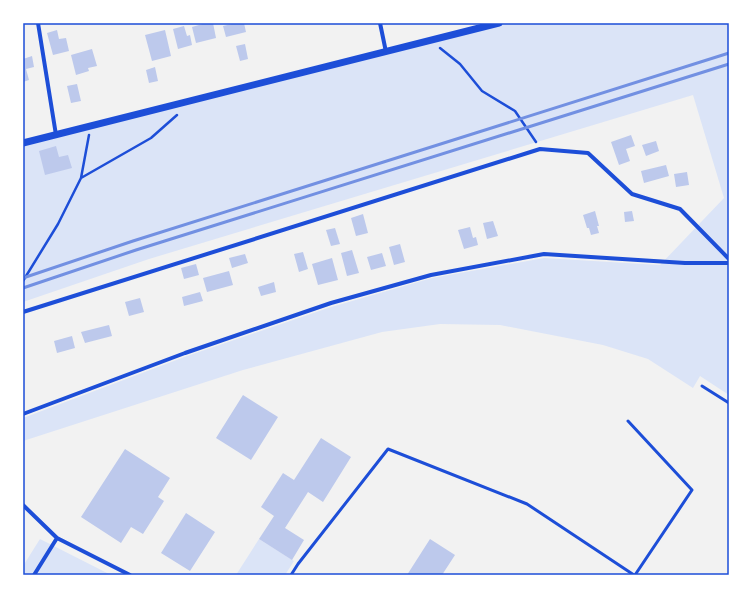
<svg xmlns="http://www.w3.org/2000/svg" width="752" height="598" font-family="Ubuntu,sans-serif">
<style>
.green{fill:#dbe4f7}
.building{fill:#bdc9ec}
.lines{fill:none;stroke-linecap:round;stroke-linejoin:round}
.path{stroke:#1d4ed8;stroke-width:2.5}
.service{stroke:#1d4ed8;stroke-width:3}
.minor{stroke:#1d4ed8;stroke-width:4}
.tertiary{stroke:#1d4ed8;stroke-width:7}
.rail{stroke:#7290e2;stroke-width:3}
.neatline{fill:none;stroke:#1d4ed8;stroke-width:1.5}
</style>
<rect width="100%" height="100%" fill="#f2f2f2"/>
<path class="green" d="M 499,23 L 729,23 L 729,395 L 700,376 L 693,388 L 648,359 L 603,345 L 500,325 L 440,324 L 382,332 L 243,370 L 23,441 L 23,418 L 187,356 L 331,307 L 432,278 L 544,258 L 660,265 L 724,198 L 693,95 L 149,259 L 23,302 L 23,143 Z
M 40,539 L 111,575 L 23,575 L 23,566 Z
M 259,539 L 294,561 L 285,575 L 236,575 Z"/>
<path class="building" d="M 206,23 L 213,23 L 216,38 L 196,43 L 192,27 Z
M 236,23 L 244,23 L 246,32 L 226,37 L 223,26 Z
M 184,26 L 187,36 L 190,35 L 192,45 L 178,49 L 173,29 Z
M 57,30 L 59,39 L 66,38 L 69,51 L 53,55 L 47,33 Z
M 165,30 L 171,56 L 152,61 L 145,35 Z
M 245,44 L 248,59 L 240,61 L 236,46 Z
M 92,49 L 97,66 L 88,68 L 89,71 L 76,75 L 71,55 Z
M 32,56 L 34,67 L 26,69 L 29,80 L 23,82 L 23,59 Z
M 155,67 L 158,81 L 149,83 L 146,70 Z
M 77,84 L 81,101 L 71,103 L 67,86 Z
M 631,135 L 635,146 L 626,149 L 630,161 L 619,165 L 611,142 Z
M 656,141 L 659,151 L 646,156 L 642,145 Z
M 56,146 L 59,157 L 68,155 L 72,168 L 45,175 L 39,151 Z
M 666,165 L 669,176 L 644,183 L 641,171 Z
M 687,172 L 689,185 L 676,187 L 674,174 Z
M 595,211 L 599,226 L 597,226 L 599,233 L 591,235 L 589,228 L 587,228 L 583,215 Z
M 632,211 L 634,221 L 625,222 L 624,212 Z
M 363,214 L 368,233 L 356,236 L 351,218 Z
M 493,221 L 498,236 L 487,239 L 483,223 Z
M 470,227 L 473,238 L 476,237 L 478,245 L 464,249 L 458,230 Z
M 335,228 L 340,244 L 331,246 L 326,230 Z
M 400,244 L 405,262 L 394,265 L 389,247 Z
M 352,250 L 359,273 L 347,276 L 341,253 Z
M 303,252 L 308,269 L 299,272 L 294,254 Z
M 382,253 L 386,266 L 371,270 L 367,257 Z
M 245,254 L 248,263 L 232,268 L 229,258 Z
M 332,258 L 338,280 L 318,285 L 312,264 Z
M 196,264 L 199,275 L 184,279 L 181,268 Z
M 229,271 L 233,285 L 207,292 L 203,278 Z
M 274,282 L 276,292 L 261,296 L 258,287 Z
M 200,292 L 203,301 L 184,306 L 182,297 Z
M 140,298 L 144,312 L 129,316 L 125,302 Z
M 109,325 L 112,336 L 85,343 L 81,332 Z
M 72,336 L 75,348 L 57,353 L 54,341 Z
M 243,395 L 278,417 L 251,460 L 216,438 Z
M 321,438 L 351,457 L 323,502 L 308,492 L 285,528 L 304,540 L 292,560 L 259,539 L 274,516 L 261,507 L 283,473 L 294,480 Z
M 125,449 L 170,478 L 158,497 L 164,501 L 143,534 L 131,527 L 121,543 L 81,517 Z
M 186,513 L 215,532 L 190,571 L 161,553 Z
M 430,539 L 455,555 L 442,575 L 407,575 Z"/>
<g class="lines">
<path class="path" d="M 440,48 L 460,64 L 482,91 L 515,111 L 536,142
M 81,178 L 151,138 L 177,115
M 23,281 L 58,224 L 81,178 L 89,135"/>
<path class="service" d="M 702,386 L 729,403
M 628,421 L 692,490 L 635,575
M 291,575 L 298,564 L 388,449 L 527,504 L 634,575"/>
<path class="minor" d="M 38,23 L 56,135
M 380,23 L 386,52
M 23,312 L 540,149 L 588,153 L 632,194 L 680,209 L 729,259
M 23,414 L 185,353 L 331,303 L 431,275 L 544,254 L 685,263 L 729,263
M 23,505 L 57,538 L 130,575
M 34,575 L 57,538"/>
<path class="tertiary" d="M 23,143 L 499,23"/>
<path class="rail" d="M 23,278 L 133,241 L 729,53
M 23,288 L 136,250 L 729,64"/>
</g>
<rect width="752" height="598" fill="none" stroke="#ffffff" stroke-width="48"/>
<rect x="24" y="24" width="704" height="550" class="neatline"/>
</svg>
